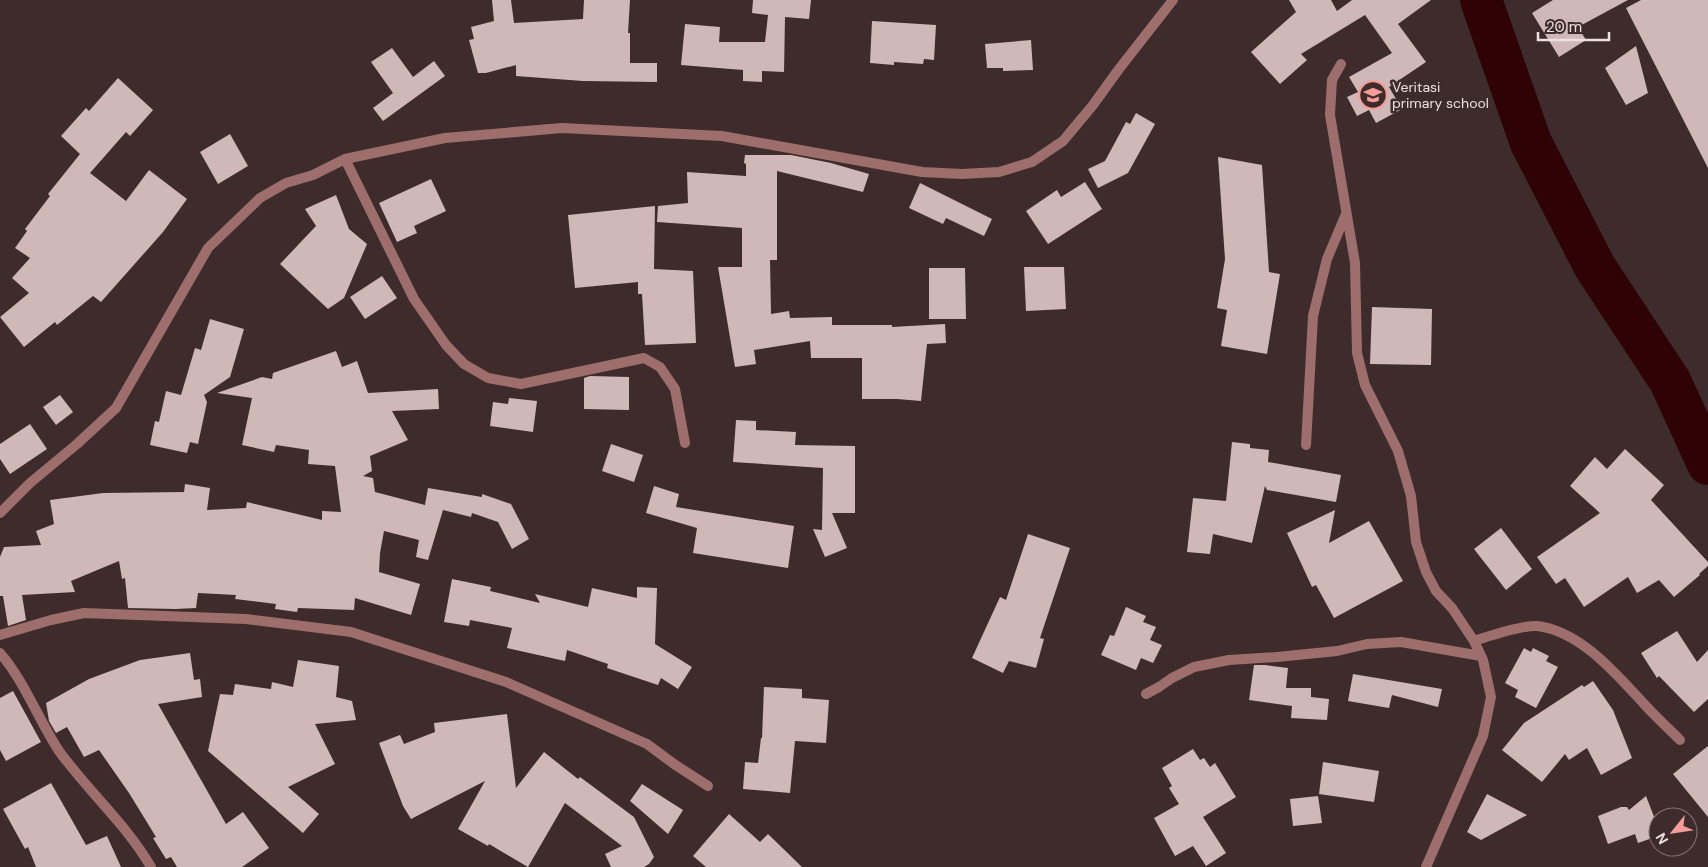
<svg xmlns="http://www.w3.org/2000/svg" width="1708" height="867" font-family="'DM Sans',sans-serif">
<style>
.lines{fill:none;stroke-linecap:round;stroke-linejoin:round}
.river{stroke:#2f0205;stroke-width:42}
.building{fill:#cfb8b7}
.minor{stroke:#9d6e6c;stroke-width:10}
.labels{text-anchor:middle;stroke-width:5;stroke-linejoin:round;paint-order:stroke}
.poi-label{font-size:14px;fill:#ece1e0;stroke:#3d2c2b;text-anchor:start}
</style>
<rect width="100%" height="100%" fill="#3d2c2b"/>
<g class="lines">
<path class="river" d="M 1481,0 L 1531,143 L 1595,267 L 1670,381 L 1708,464"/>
</g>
<path class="building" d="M 492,0 L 511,0 L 514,23 L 583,19 L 584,0 L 630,0 L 628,33 L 630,33 L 630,63 L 657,63 L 657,82 L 583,81 L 516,76 L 516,65 L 486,73 L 478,73 L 469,40 L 474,39 L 471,27 L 494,21 Z
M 753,0 L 811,0 L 809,19 L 785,17 L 784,72 L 762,71 L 762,82 L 743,81 L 743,70 L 681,65 L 685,24 L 720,27 L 719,42 L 765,42 L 768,15 L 752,13 Z
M 1289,0 L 1331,0 L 1337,11 L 1352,0 L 1431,0 L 1398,24 L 1426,62 L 1389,87 L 1402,109 L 1376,123 L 1369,110 L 1357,116 L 1347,97 L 1358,92 L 1349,77 L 1392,53 L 1365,15 L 1301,54 L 1307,60 L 1280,84 L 1251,52 L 1296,12 Z
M 1553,0 L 1628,0 L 1578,27 L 1586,40 L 1559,57 L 1532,13 Z
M 1641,0 L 1708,0 L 1708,168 L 1626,8 Z
M 872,21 L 936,25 L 934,60 L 924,59 L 923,64 L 894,62 L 894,65 L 870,63 Z
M 1031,40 L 1033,70 L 1003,71 L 1003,68 L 987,68 L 985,44 Z
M 1636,46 L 1648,93 L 1626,105 L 1605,68 Z
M 392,48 L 413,77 L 434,61 L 445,76 L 383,121 L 373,108 L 393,93 L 371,62 Z
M 118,78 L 153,110 L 130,136 L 126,132 L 90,173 L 126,201 L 149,170 L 187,199 L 163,232 L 101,302 L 93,296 L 57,325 L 55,322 L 24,347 L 0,317 L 29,293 L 12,278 L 30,258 L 15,248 L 27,231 L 25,229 L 50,196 L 48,194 L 80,154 L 61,136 L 86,108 L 89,111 Z
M 1136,113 L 1155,124 L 1128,173 L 1098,188 L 1088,169 L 1105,161 L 1126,122 L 1130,124 Z
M 230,134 L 248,166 L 218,184 L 200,152 Z
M 745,155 L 791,155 L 831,163 L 869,174 L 863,192 L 777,171 L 777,260 L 770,260 L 771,314 L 789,311 L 790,318 L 832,317 L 832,325 L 892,325 L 892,327 L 945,324 L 946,343 L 927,344 L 921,401 L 897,399 L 862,399 L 862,358 L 811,358 L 810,341 L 754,350 L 756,364 L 735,367 L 718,267 L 742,267 L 742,228 L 657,222 L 658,206 L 688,203 L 687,172 L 746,176 L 746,164 L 744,163 Z
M 1218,157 L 1262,165 L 1269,272 L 1280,274 L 1267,354 L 1221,346 L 1227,310 L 1217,308 L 1225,259 Z
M 431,179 L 446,211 L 414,226 L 417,233 L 397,242 L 379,203 Z
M 1085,182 L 1102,209 L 1048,244 L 1026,211 L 1057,190 L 1061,197 Z
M 920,183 L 992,219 L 984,236 L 946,218 L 943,224 L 909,208 Z
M 336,195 L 349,229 L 367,244 L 344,298 L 328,309 L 280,264 L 316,226 L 305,209 Z
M 655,206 L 654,269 L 693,271 L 696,343 L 645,345 L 642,294 L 638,294 L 638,282 L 575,288 L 568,215 Z
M 1024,267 L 1064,267 L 1066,309 L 1026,311 Z
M 929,268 L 965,268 L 966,319 L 929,319 Z
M 382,276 L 397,298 L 365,319 L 350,297 Z
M 1372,307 L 1432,309 L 1431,365 L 1370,364 Z
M 210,319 L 244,329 L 230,377 L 204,395 L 207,402 L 198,444 L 190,442 L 187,453 L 150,445 L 155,421 L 159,422 L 166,391 L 181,395 L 195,348 L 201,350 Z
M 336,351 L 342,367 L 357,361 L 368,393 L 438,389 L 439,409 L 392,411 L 408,440 L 370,456 L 372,471 L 363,476 L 373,478 L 375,492 L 425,505 L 428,488 L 482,497 L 482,494 L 511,504 L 529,539 L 512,549 L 498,522 L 472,513 L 471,517 L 443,510 L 428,560 L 416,557 L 419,540 L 384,531 L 380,553 L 379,572 L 420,584 L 411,615 L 355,598 L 354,610 L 298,608 L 297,612 L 275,609 L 276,604 L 235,599 L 236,595 L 198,593 L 196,608 L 175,609 L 128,608 L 125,578 L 122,579 L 119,561 L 71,581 L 75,592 L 22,595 L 26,620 L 8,626 L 3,596 L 0,596 L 0,557 L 4,547 L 41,545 L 36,531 L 54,524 L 50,500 L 103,493 L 184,492 L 185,484 L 210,488 L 207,510 L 246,508 L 247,502 L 322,520 L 322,511 L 341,512 L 335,466 L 308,464 L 309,450 L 276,445 L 274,452 L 242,445 L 252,398 L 217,393 L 262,377 L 272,379 L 273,373 Z
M 590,376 L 629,377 L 629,410 L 584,409 L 584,378 Z
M 60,395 L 73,412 L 56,425 L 43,407 Z
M 509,398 L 537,401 L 533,432 L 490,426 L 493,402 L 508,404 Z
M 736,420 L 756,421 L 756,430 L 796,432 L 795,445 L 855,446 L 855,513 L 832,513 L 847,548 L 825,557 L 813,529 L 822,530 L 823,468 L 733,462 Z
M 30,424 L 47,449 L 10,474 L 0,459 L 0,444 Z
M 1232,442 L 1250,444 L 1250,448 L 1269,450 L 1268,462 L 1341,475 L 1336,502 L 1267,490 L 1265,486 L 1252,543 L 1213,534 L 1210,554 L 1187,552 L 1193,498 L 1226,501 Z
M 611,444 L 643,455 L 634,482 L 602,471 Z
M 1625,449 L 1664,485 L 1651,500 L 1708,562 L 1708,566 L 1699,574 L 1700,575 L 1674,597 L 1659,580 L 1637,593 L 1628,577 L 1584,607 L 1565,578 L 1556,584 L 1537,557 L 1600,513 L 1570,486 L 1595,457 L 1607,469 Z
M 654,486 L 679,494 L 676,507 L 794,526 L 788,568 L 693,553 L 697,528 L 646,513 Z
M 1335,510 L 1329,543 L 1369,521 L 1403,581 L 1334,618 L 1316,585 L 1312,587 L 1287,533 Z
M 1501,528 L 1532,569 L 1506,590 L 1474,549 Z
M 1028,534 L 1070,548 L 1040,638 L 1044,639 L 1036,668 L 1009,661 L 1003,673 L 972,658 L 1000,597 L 1006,600 Z
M 452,579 L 491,587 L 490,591 L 540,603 L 535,594 L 588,607 L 592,588 L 637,598 L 637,587 L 657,588 L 655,644 L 692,667 L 678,689 L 661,678 L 658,685 L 607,668 L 608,664 L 567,650 L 565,661 L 507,648 L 512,628 L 470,620 L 469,626 L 444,622 Z
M 1126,607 L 1146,616 L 1143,622 L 1156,627 L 1150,640 L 1162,645 L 1153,663 L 1141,658 L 1136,670 L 1101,655 L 1110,635 L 1114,636 Z
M 1677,631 L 1697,662 L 1708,650 L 1708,699 L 1694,712 L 1659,676 L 1657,678 L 1641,653 Z
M 1524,648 L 1531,652 L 1533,648 L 1549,656 L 1546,661 L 1558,667 L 1536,708 L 1515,697 L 1518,690 L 1505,683 Z
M 190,653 L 194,680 L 200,679 L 202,697 L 158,704 L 226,824 L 243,812 L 269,848 L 242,867 L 177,867 L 171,857 L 166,859 L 153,838 L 156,837 L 129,793 L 99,750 L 84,757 L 67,727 L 56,733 L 49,721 L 46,703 L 89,679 L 140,660 Z
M 298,660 L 339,666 L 336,697 L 352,701 L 356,720 L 315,724 L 335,764 L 288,787 L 319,814 L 303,833 L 208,751 L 220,694 L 233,695 L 235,684 L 271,689 L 272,682 L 293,687 Z
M 1254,665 L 1265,665 L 1288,668 L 1286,688 L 1311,688 L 1311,697 L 1329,699 L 1327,720 L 1291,718 L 1292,706 L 1249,700 Z
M 1353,674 L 1442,689 L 1438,707 L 1392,695 L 1389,708 L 1348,701 Z
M 1593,681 L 1613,710 L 1632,758 L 1601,775 L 1587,748 L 1569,760 L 1565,754 L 1542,782 L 1502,750 L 1524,723 L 1582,685 L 1584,687 Z
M 764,687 L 802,689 L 802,698 L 829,700 L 826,743 L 795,741 L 790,793 L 743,789 L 745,762 L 758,763 L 761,738 L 762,738 Z
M 13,691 L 41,742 L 6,761 L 0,750 L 0,698 Z
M 507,714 L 516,788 L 544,752 L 578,779 L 580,777 L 634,817 L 654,857 L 649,864 L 644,867 L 611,867 L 605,854 L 622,846 L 565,803 L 528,867 L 489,844 L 488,846 L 458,829 L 485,781 L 411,819 L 403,806 L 379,743 L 400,735 L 404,744 L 435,732 L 434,723 Z
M 1708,746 L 1708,817 L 1673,774 Z
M 1193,749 L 1200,760 L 1204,758 L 1210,767 L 1215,763 L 1236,797 L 1203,817 L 1226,853 L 1206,866 L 1193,846 L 1175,856 L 1154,818 L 1179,804 L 1169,788 L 1172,786 L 1162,768 Z
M 1323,762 L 1379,771 L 1374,802 L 1319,794 Z
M 51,783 L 86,845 L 107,836 L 121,867 L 36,867 L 28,847 L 25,849 L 3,809 Z
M 642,784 L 683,810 L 668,834 L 630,801 Z
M 1487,794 L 1527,815 L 1481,840 L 1467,832 Z
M 1318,796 L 1322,823 L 1293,826 L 1290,799 Z
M 1646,796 L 1658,827 L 1658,836 L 1638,843 L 1635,834 L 1608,844 L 1598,816 L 1621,807 L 1627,807 L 1629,810 Z
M 729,814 L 760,842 L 768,834 L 802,867 L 706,867 L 693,856 Z"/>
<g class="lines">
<path class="minor" d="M 1341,64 L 1332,80 L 1330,115 L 1355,263 L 1357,353 L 1365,385 L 1398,451 L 1411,496 L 1416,542 L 1426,572 L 1436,591 L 1452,608 L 1474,641 L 1483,660 L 1491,697 L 1483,736 L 1426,867
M 345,159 L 414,299 L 446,345 L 464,364 L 488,378 L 521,384 L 644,358 L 660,367 L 675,389 L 685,443
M 1306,445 L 1313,316 L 1327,259 L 1346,214
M 0,513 L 30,483 L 77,444 L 116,408 L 208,248 L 260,198 L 286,183 L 313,175 L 345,159 L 445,138 L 562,128 L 722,136 L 922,172 L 962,174 L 999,172 L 1032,162 L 1063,141 L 1093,105 L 1119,69 L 1173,0
M 0,635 L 51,620 L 84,613 L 246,619 L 351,632 L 506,682 L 647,744 L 674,764 L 708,786
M 1474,641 C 1490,636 1521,625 1537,626 C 1581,631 1617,675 1645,705 C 1656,717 1669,729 1680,740
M 0,653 C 25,682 38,719 59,751 C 88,791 126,824 151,867
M 1146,694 L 1159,687 L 1172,678 L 1194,667 L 1229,660 L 1277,657 L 1337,651 L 1367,644 L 1401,642 L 1481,656"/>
</g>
<defs>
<symbol id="school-ring" viewBox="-11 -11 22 22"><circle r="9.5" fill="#3d2c2b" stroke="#f59b98" stroke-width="1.5"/><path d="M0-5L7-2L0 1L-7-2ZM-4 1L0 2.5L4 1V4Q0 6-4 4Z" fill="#f59b98"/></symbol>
</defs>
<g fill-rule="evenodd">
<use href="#school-ring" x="1357" y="79" width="32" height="32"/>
</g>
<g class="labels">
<g class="poi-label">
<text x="1392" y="92">Veritasi<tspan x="1392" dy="16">primary school</tspan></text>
</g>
</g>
<g transform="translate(1673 832) rotate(240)"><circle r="24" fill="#3d2c2b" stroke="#837473"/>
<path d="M0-4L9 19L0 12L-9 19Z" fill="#f59b98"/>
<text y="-8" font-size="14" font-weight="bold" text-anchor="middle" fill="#ece1e0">N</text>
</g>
<path d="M1538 32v8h71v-8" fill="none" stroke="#ece1e0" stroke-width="2.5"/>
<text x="1546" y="32" font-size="15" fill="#ece1e0" stroke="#3d2c2b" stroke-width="4" paint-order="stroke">20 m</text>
</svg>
